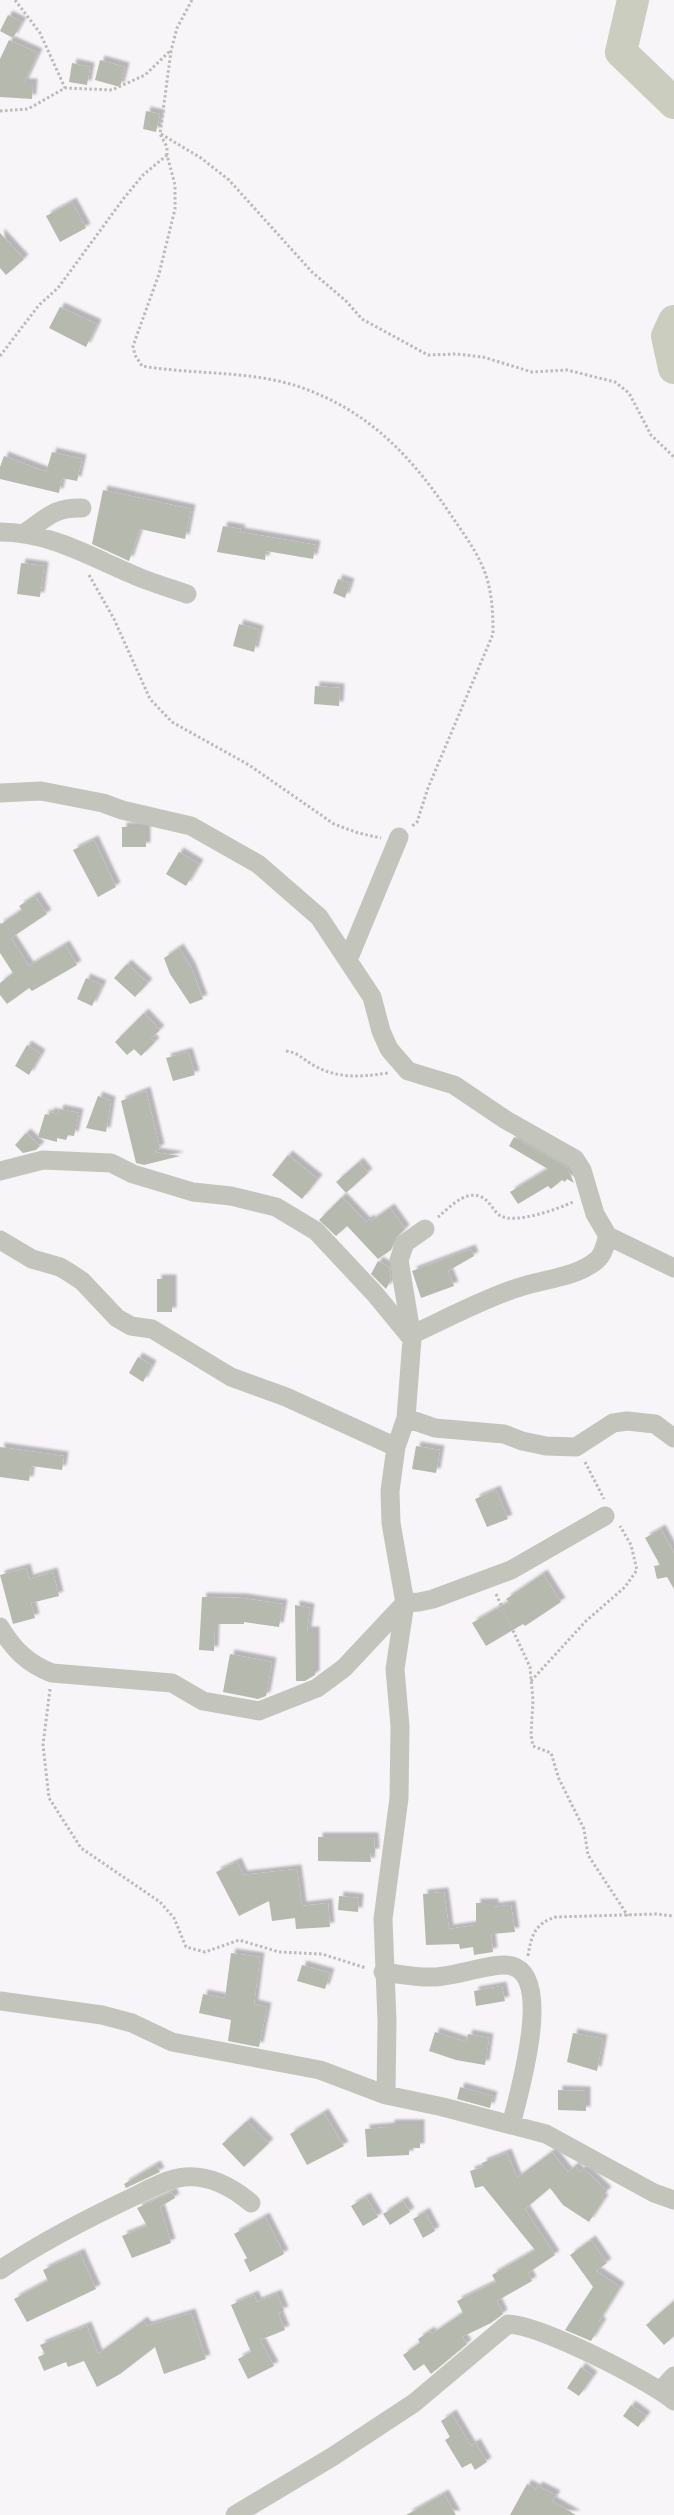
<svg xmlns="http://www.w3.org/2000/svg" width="674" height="2515" font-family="'Exo 2',sans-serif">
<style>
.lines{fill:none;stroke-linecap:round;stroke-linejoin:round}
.river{stroke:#cbcdbf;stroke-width:32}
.building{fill:#b6b9ad;filter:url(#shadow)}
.path{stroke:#babcb6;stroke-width:3;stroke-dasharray:2.5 2.5;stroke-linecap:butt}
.street{stroke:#c3c5bd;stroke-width:19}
</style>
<defs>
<filter id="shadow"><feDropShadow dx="4.5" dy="-4.5" stdDeviation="1" flood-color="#0004"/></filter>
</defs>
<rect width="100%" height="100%" fill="#f8f5f8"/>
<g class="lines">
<path class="river" d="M 633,0 L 621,52 L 674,103
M 674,321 L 667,336 L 674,368"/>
</g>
<path class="building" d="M 8,15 L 22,22 L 13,38 L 0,31 Z
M 9,40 L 38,53 L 24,83 L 33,83 L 32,99 L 0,97 L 0,59 Z
M 100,60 L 125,67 L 120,87 L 95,80 Z
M 72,63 L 90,67 L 87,85 L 69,82 Z
M 146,111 L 160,114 L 156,132 L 143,129 Z
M 72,202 L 86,228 L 60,242 L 46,216 Z
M 0,233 L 24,259 L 6,275 L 0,268 Z
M 60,307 L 97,324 L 86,347 L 49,328 Z
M 52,452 L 82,459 L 77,481 L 62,478 L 59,493 L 0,479 L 0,467 L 4,456 L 46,472 Z
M 103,490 L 191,509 L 185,539 L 140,529 L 129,561 L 92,544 Z
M 223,526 L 241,529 L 240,532 L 316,545 L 313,559 L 266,551 L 265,560 L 217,552 Z
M 21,563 L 44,566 L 40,597 L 17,594 Z
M 338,579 L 350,583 L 345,598 L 333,593 Z
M 239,624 L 259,630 L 254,652 L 233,646 Z
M 315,686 L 340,688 L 339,706 L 314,704 Z
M 122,827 L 146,827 L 146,847 L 122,847 Z
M 94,840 L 116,887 L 98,897 L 73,850 Z
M 179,852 L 199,864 L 186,886 L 166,874 Z
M 35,896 L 47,914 L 11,938 L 29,966 L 65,945 L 77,965 L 32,991 L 29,988 L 7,1004 L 0,995 L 0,983 L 13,973 L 0,953 L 0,922 L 1,924 L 22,910 L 19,906 Z
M 179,948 L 191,967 L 203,999 L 190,1004 L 170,974 L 164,958 Z
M 127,964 L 148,983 L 135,997 L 114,978 Z
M 86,978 L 102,985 L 92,1006 L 77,999 Z
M 144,1013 L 160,1030 L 151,1038 L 155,1042 L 141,1056 L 134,1049 L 127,1055 L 115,1042 Z
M 27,1045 L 41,1054 L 29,1075 L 15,1066 Z
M 188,1052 L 195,1075 L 173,1081 L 166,1058 Z
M 146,1091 L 160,1148 L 154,1152 L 180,1156 L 144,1165 L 136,1163 L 121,1101 Z
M 98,1096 L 111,1101 L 106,1132 L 86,1128 Z
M 59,1109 L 79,1113 L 74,1136 L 68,1135 L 66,1140 L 57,1138 L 57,1142 L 38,1137 L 45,1114 L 49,1115 L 50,1112 L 58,1114 Z
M 26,1133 L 40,1146 L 36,1150 L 23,1153 L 15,1145 Z
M 514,1137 L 567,1167 L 574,1183 L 567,1179 L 565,1182 L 562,1180 L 551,1189 L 548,1186 L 518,1204 L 510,1192 L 548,1169 L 509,1146 Z
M 288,1155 L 318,1179 L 302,1199 L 272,1175 Z
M 359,1162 L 368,1173 L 346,1193 L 336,1182 Z
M 342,1197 L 366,1222 L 369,1219 L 371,1221 L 390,1208 L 405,1229 L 395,1239 L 391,1250 L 378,1259 L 347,1226 L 336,1236 L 319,1220 Z
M 471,1249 L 474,1256 L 448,1271 L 454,1286 L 421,1298 L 412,1271 Z
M 378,1261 L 389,1267 L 391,1280 L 386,1289 L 371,1274 Z
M 157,1279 L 172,1279 L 172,1312 L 157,1312 Z
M 138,1357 L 152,1365 L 143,1382 L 129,1373 Z
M 416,1446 L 440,1450 L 436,1473 L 412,1469 Z
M 0,1447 L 64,1456 L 62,1470 L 31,1466 L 29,1481 L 0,1477 Z
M 496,1490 L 508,1519 L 487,1527 L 475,1499 Z
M 661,1529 L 674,1553 L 674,1589 L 667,1577 L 657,1579 L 654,1566 L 660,1565 L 645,1538 Z
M 26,1568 L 29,1579 L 53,1572 L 59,1596 L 31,1603 L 35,1618 L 13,1624 L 0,1575 Z
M 543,1574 L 561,1602 L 525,1626 L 523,1624 L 486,1646 L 472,1623 L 509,1602 L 506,1599 Z
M 202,1597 L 242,1598 L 283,1604 L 279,1627 L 244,1622 L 244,1624 L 215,1624 L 214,1651 L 199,1650 Z
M 295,1605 L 310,1608 L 307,1631 L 315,1631 L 315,1675 L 305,1681 L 296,1681 Z
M 230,1654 L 272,1662 L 266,1696 L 258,1699 L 223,1692 Z
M 318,1837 L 374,1837 L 375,1853 L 370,1853 L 371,1862 L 318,1861 Z
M 237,1862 L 243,1875 L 297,1869 L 302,1906 L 328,1903 L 330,1927 L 296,1929 L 295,1918 L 272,1921 L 269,1901 L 239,1916 L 216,1872 Z
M 444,1892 L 449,1929 L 476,1925 L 476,1903 L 494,1903 L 494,1907 L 511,1905 L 515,1932 L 491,1934 L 493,1952 L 474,1955 L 473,1947 L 460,1949 L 459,1944 L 426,1945 L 423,1894 Z
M 339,1896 L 359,1898 L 358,1912 L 338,1910 Z
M 231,1953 L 260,1957 L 254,2004 L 267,2007 L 259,2047 L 228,2041 L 231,2020 L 199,2013 L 203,1994 L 225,1998 Z
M 302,1965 L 330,1973 L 325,1989 L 297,1981 Z
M 502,1986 L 505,2001 L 476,2006 L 474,1991 Z
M 435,2032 L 466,2042 L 468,2034 L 489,2038 L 485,2065 L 456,2060 L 429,2051 Z
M 573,2033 L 603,2039 L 597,2071 L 567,2062 Z
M 460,2087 L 493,2096 L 490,2108 L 457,2099 Z
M 558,2090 L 586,2091 L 586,2111 L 558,2110 Z
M 324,2113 L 344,2146 L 307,2165 L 290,2134 Z
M 247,2121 L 269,2143 L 244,2167 L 222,2144 Z
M 390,2124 L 420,2124 L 420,2148 L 409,2148 L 409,2155 L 367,2157 L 365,2129 L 390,2127 Z
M 552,2152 L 568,2172 L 575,2166 L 579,2172 L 584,2169 L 607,2191 L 601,2197 L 604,2199 L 589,2222 L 563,2205 L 550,2188 L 525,2209 L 555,2255 L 528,2273 L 532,2281 L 497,2301 L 503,2314 L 491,2323 L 462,2337 L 467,2344 L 431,2374 L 424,2364 L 414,2371 L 403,2355 L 420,2343 L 418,2339 L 430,2331 L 432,2334 L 463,2313 L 457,2301 L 496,2282 L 492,2275 L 535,2250 L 483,2186 L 475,2188 L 470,2171 L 483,2167 L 482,2163 L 507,2153 L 517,2178 Z
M 156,2165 L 160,2172 L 126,2188 L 124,2184 Z
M 172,2192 L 175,2198 L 160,2207 L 171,2243 L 132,2258 L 122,2236 L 147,2226 L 137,2208 Z
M 366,2197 L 378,2217 L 363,2226 L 351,2206 Z
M 403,2201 L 410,2212 L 390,2225 L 383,2214 Z
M 425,2212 L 435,2231 L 423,2238 L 413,2219 Z
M 265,2217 L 284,2254 L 250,2272 L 244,2260 L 247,2258 L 234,2234 Z
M 591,2240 L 607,2263 L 596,2271 L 620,2287 L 599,2321 L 602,2323 L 591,2341 L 565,2330 L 593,2287 L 570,2255 Z
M 80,2253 L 96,2289 L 27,2322 L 14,2299 L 48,2281 L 43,2270 Z
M 277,2294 L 284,2311 L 278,2313 L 285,2330 L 260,2340 L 274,2366 L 248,2379 L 238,2359 L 251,2352 L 231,2305 L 254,2295 L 257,2302 Z
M 674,2301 L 674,2336 L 664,2345 L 646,2325 Z
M 191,2313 L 206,2359 L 164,2374 L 155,2347 L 120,2374 L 97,2387 L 84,2361 L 68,2367 L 66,2362 L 44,2371 L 38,2357 L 45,2354 L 40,2345 L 87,2326 L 98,2354 L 143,2321 L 147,2326 Z
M 581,2367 L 593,2376 L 579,2396 L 567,2388 Z
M 631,2405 L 646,2416 L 638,2427 L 623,2416 Z
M 452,2414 L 471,2446 L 476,2443 L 487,2462 L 475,2470 L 471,2463 L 462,2468 L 445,2440 L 450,2437 L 441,2421 Z
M 527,2484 L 536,2489 L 538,2486 L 556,2495 L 552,2501 L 576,2515 L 510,2515 Z
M 444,2494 L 456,2515 L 406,2515 Z"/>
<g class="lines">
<path class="path" d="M 15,0 L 40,33 L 65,88
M 192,0 L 177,28 L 171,51 L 160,134 L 167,147 L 167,155 L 175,185 L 175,209 L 159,274 L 133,346 L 135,355 L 142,366 C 194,375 250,370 300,387 C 369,411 411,456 451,515 C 463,533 476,550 484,570 C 492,590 493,612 493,634 L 428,788 L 417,822 L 411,827
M 0,111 L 28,109 L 65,88 L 112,90 L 145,75 L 170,51
M 161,134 L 201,158 L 229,180 L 312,272 L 346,301 L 362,319 L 428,355 L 456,354 L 483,357 L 532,372 L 567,370 L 615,382 L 629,393 L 651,435 L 674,457
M 0,356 L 39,305 L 58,288 L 124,198 L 143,175 L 167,155
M 89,575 L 114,619 L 150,699 L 172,722 L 249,765 L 334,824 L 358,833 L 381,838
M 286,1051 C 297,1052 303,1059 313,1065 C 337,1079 361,1077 388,1073
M 438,1217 C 451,1206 471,1184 488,1202 C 492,1206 496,1214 501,1216 C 516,1224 558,1209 573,1202
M 585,1462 L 604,1499
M 496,1594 L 530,1667 L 533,1700 L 531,1735 L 533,1746 L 551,1753 L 559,1779 L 584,1829 L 588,1855 L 628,1916
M 531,1681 L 586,1621 L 625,1587 L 637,1570 L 631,1545 L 620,1526
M 50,1689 L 43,1745 L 49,1798 L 81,1848 L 160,1902 L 174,1918 L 186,1947 L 205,1952 L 239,1940 L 279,1952 L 322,1954 L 366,1968
M 528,1956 C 531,1936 535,1923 556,1917 L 656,1914 L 674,1916"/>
<path class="street" d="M 0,532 C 54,532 97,561 146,580 C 159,585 173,589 187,594
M 23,534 C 46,519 53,507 82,508
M 0,793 L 41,791 L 103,803 L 122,810 L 191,826 L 258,864 L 319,917 L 372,997 L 381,1031 L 389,1049 L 408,1071 L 454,1085 L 506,1120 L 575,1159 L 582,1170 L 595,1214 L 608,1236 L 674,1268
M 348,960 L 399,837
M 0,1171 L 43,1160 L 111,1163 L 133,1174 L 193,1192 L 231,1196 L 276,1207 L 316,1231 L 375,1294 L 412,1339 L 406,1418 L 396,1447 L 390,1491 L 391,1523 L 405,1603 L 395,1669 L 400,1726 L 399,1798 L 383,1919 L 387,2021 L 386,2095
M 0,1240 L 32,1259 L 60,1267 L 70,1273 L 82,1281 L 117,1318 L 131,1326 L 152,1329 L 231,1377 L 286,1397 L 396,1447
M 411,1335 C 446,1319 481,1300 517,1288 C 542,1279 576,1278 597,1260 C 604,1254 605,1244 608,1236
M 412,1338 L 399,1260 L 405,1243 L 425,1229
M 406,1418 L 435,1428 L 504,1434 L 522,1441 L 546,1446 L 576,1447 L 613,1423 L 627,1421 L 655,1424 L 674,1438
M 0,1627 C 13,1649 28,1664 52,1673 L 172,1683 L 203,1701 L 259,1711 L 317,1688 L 344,1668 L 405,1603 L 419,1602 L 433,1599 L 511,1570 L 605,1516
M 383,1972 C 400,1974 417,1978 433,1977 C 453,1977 498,1961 512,1966 C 554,1978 518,2096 511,2125
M 0,2001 L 102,2015 L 132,2023 L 172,2042 L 320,2070 L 386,2095 L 443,2107 L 546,2134 L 654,2193 L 674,2200
M 0,2270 C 43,2241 88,2218 135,2196 C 149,2189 169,2178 185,2177 C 210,2175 232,2187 251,2203
M 661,2390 L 674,2376
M 235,2515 L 332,2457 L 414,2403 L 508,2324 C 540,2325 649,2380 674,2401"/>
</g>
</svg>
